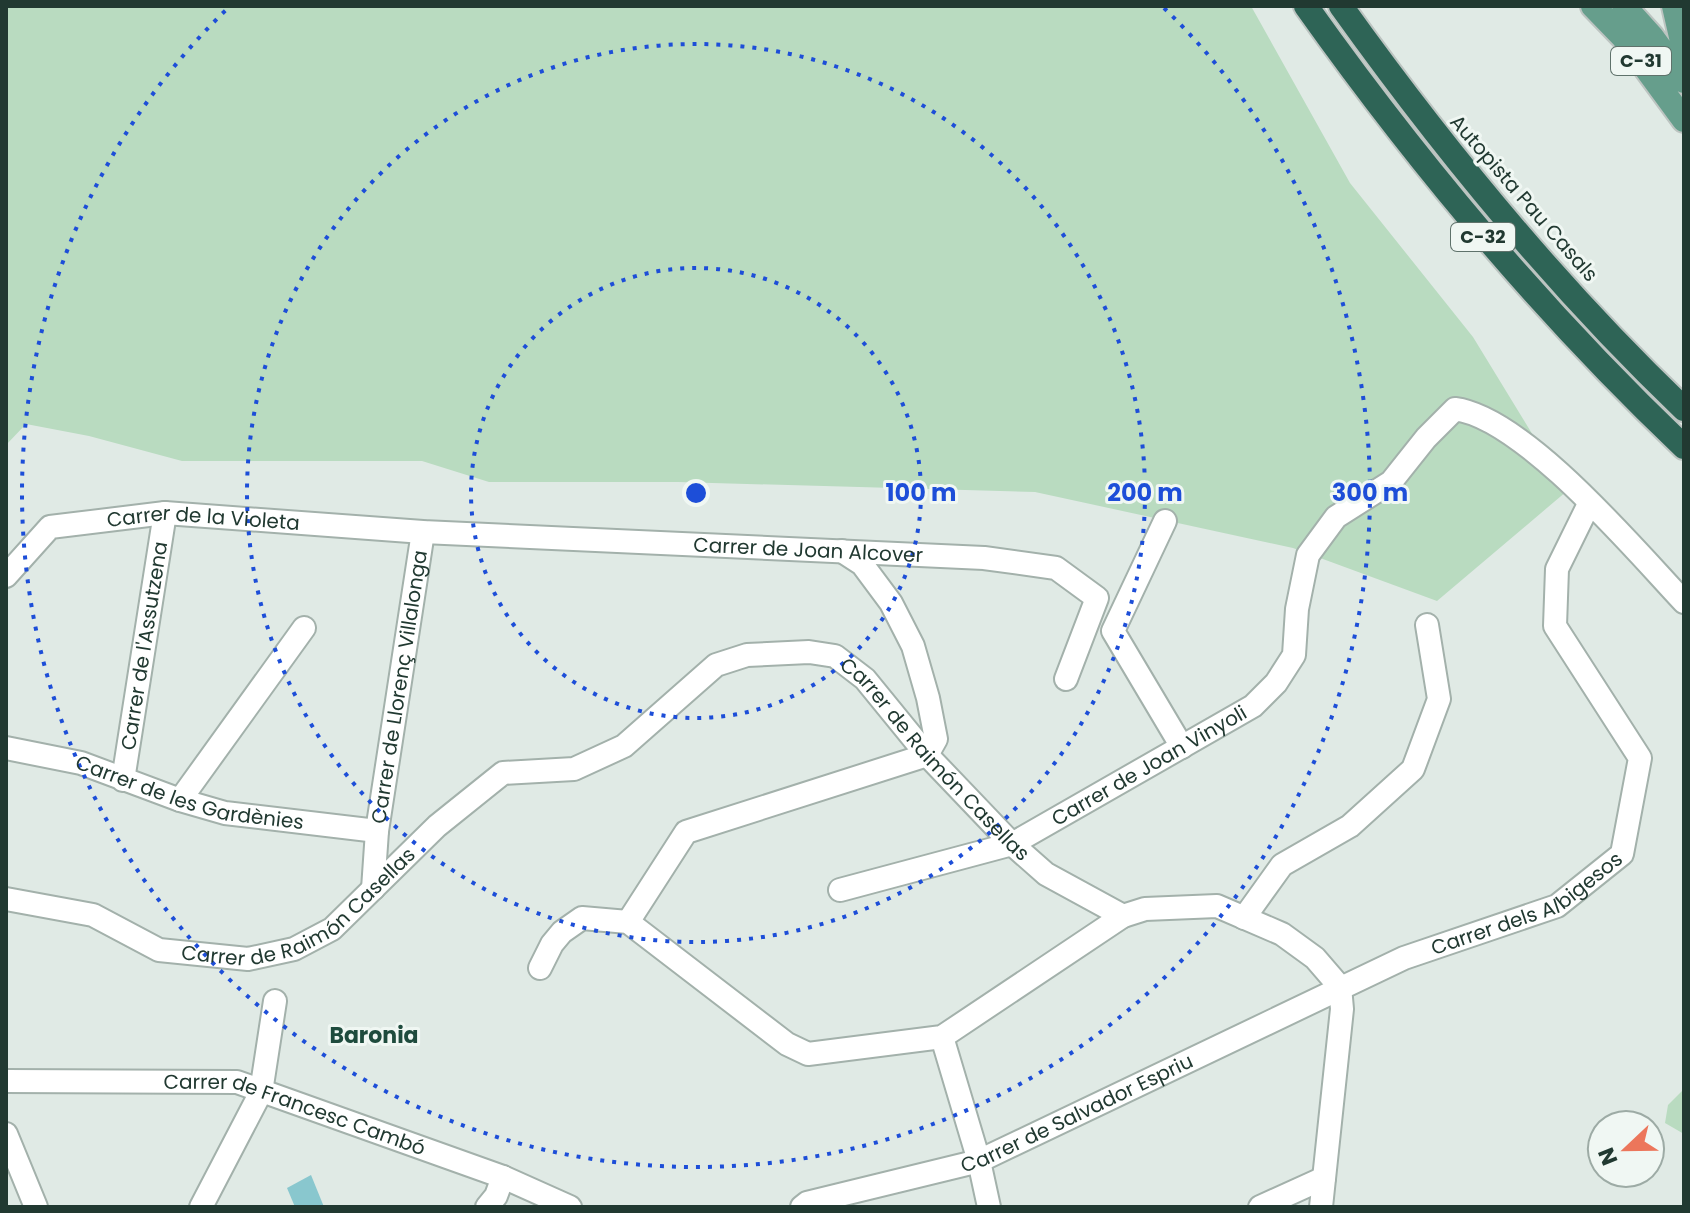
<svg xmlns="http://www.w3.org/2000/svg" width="1690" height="1213" font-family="Poppins,sans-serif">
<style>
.green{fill:#b9dbc0}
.water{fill:#89c7ce}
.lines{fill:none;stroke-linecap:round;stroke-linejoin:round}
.minor-casing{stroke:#a3b1ab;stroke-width:26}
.major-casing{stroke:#bcc4c1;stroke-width:28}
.highway-casing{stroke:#bcc4c1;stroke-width:28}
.minor{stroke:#fff;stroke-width:22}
.major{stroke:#669e8c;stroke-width:24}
.highway{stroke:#2e6456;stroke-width:24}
.ring{fill:none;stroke:#1d4ed8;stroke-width:4;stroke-dasharray:4 8}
.labels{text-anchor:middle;stroke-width:6;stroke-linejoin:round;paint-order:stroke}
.shield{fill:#f0f7f3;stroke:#5f726b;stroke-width:2}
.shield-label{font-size:18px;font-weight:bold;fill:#213931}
.street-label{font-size:20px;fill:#213931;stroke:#f0f7f3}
.neighbourhood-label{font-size:22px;font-weight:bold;fill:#1e4b3d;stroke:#f0f7f3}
.centre{fill:#1d4ed8;stroke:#f0f7f3;stroke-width:4}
.ring-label{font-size:24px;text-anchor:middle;font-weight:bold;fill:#1d4ed8;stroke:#f0f7f3;stroke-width:6;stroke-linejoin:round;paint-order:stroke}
</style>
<rect width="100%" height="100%" fill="#e0eae5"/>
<path class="green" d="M 6,6 L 1251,6 L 1350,183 L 1473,337 L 1567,491 L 1437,601 L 1293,548 L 1035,492 L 678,482 L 489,482 L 422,461 L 182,461 L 89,436 L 26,424 L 6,445 Z
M 1684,1089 L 1684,1134 L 1665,1123 L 1668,1105 Z"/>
<path class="water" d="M 311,1175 L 324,1207 L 295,1207 L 287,1188 Z"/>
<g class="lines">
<defs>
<g id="minor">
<path d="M 1165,521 L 1113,631 L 1182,747"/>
<path id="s1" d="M 6,576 L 50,527 L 165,513 L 423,532 L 984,558 L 1056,568 L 1097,598 L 1066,679"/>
<path id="s2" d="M 6,748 L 81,763 L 180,800 L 225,813 L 377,831"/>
<path id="s3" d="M 123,780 L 165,513"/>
<path d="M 180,800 L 304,628"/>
<path id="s4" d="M 373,889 L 377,831 L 423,532"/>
<path id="s5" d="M 840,890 L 1012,844 L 1253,706 L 1276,683 L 1294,655 L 1297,609 L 1308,555 L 1336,517 L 1391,482 L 1426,438 L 1455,409 C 1524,418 1635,550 1684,602"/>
<path id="s6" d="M 6,899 L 93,915 L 159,950 L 248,959 L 294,949 L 332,929 L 437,826 L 503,773 L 574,769 L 624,746 L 716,665 L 747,655 L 809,652 L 835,656 L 865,679 L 927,755 L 1012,844 L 1046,874 L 1123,916 L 1145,909 L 1217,906 L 1282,934 L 1315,958 L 1340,987"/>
<path d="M 1244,918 L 1282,865 L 1350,826 L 1413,769 L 1439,699 L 1427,625"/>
<path d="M 628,922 L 686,832 L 927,755 L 936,739 L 928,698 L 913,646 L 891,603 L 862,564 L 842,551"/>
<path d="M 540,968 L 552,944 L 562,932 L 582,918 L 628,922 L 787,1044 L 808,1054 L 942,1037 L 1123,916"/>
<path d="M 942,1037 L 979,1161 L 989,1207"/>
<path id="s7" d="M 6,1081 L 237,1082 L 503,1177 L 570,1207"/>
<path d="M 6,1134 L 36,1207"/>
<path d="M 201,1207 L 261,1092 L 275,1001"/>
<path d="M 487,1207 L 496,1196 L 503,1177"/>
<path id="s8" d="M 802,1207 L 807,1203 L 979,1161 L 1404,958 L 1557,906 L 1622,854 L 1640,758 L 1555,626 L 1557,569 L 1589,504"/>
<path d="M 1260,1207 L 1324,1178"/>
<path d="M 1321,1207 L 1342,1009 L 1340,987"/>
</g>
<path id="major" d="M 1593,6 L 1623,37 L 1684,120
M 1624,6 L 1652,37 L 1684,81
M 1674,6 L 1684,50"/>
<path id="highway" d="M 1306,6 C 1419,165 1543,313 1684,447
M 1341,6 C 1444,150 1556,287 1684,409"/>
</defs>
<use href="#minor" class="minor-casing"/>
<use href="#major" class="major-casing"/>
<use href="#highway" class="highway-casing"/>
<use href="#minor" class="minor"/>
<use href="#major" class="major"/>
<use href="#highway" class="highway"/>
</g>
<g class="ring">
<circle cx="696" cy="493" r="225"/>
<circle cx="696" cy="493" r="449"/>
<path d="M1164 8A674 674 0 1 1 228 8"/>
</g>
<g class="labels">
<g class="shield">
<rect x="1611" y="47" width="60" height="28" rx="6"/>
<rect x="1451" y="223" width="64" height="28" rx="6"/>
</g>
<g class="shield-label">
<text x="1641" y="67">C-31</text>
<text x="1483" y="243">C-32</text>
</g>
<g class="street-label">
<text transform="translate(1524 198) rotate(49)" y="7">Autopista Pau Casals</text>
<text dy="7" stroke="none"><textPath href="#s1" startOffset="220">Carrer de la Violeta</textPath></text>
<text dy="7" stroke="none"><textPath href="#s1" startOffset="826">Carrer de Joan Alcover</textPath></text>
<text dy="7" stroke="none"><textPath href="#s3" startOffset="136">Carrer de l'Assutzena</textPath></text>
<text dy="7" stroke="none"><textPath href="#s4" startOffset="204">Carrer de Llorenç Villalonga</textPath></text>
<text dy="7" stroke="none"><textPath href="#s6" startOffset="1088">Carrer de Raimón Casellas</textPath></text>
<text dy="7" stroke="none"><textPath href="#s5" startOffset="336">Carrer de Joan Vinyoli</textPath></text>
<text dy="7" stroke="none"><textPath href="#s2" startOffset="190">Carrer de les Gardènies</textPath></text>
<text dy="7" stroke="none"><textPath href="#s6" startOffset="320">Carrer de Raimón Casellas</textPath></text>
<text dy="7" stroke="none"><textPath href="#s8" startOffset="790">Carrer dels Albigesos</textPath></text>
<text dy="7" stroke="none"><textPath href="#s8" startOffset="292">Carrer de Salvador Espriu</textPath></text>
<text dy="7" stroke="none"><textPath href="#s7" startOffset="294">Carrer de Francesc Cambó</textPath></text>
</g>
<g class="neighbourhood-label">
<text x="374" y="1043">Baronia</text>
</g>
</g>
<circle cx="696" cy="493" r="12" class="centre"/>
<g class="ring-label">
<text x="921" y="501">100 m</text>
<text x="1145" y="501">200 m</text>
<text x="1370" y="501">300 m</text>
</g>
<rect width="1690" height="1213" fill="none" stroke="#213931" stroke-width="16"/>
<g transform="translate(1626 1149) rotate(248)"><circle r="38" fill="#f0f7f3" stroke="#9daba5" stroke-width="2"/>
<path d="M0-6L14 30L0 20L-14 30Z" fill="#ec765b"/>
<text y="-12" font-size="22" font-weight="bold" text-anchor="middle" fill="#213931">N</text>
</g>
</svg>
